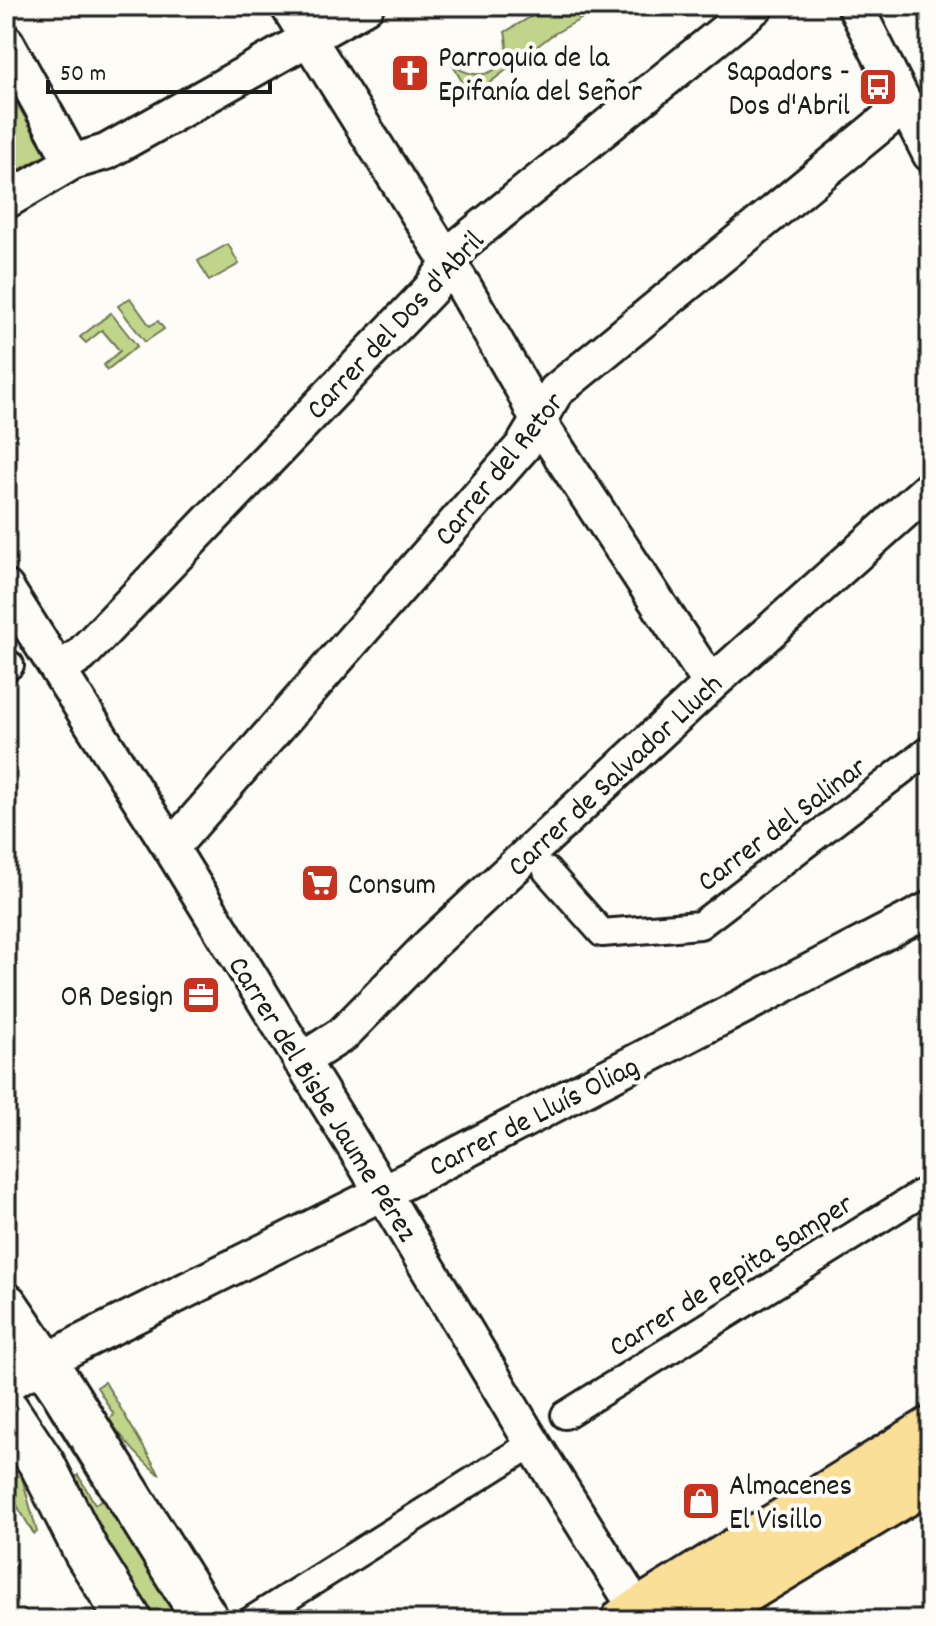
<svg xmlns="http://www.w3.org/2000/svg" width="936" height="1626" font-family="Dekko,sans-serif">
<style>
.green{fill:#c0d58a;stroke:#6e7853;stroke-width:2}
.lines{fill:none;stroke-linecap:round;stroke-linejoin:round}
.pedestrian-casing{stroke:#1c1c1c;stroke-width:32}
.minor-casing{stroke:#1c1c1c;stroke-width:40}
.secondary-casing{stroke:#1c1c1c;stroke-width:50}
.primary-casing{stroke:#1c1c1c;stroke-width:50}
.pedestrian{stroke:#fdfcf7;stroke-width:26}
.minor{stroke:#fdfcf7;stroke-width:34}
.secondary{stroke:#fdfcf7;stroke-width:44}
.primary{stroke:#fbdf96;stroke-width:44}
.labels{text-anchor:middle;stroke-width:8;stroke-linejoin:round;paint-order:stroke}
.poi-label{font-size:30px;fill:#1c1c1c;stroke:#fdfcf7;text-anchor:start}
.street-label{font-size:30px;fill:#1c1c1c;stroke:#fdfcf7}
</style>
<rect width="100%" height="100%" fill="#fdfcf7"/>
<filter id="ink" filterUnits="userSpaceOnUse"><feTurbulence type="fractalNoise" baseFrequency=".0125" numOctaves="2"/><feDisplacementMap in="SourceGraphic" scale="16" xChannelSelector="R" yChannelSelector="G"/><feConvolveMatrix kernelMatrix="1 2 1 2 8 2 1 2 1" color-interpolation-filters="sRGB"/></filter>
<g filter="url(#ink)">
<path class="green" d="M 549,6 L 604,6 L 552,35 L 471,97 L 452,64 C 481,87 515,69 505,32 Z
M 6,84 L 46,155 L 6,177 Z
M 228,244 L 239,264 L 209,281 L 198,261 Z
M 130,298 L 150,326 L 158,321 L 164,329 L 145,342 L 118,306 Z
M 111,313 L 137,346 L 107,370 L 104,365 L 120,351 L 102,330 L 86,343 L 80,337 Z
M 105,1382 L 160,1475 C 140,1460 123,1439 109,1419 L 114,1415 L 97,1387 Z
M 54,1410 L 182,1620 L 155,1620 L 35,1423 L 74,1478 L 78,1475 L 95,1504 L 102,1500 L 49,1413 Z
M 21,1474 L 37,1532 L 34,1534 L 6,1487 L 6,1475 L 10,1481 Z"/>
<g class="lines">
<defs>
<path id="pedestrian" d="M 6,667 L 10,665
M 547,871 L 602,933 L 700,925 L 930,749
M 565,1415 L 930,1188
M 252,1620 L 533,1443"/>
<path id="minor" d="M 288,6 L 464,287 L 524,391 L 537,419 L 711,684
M 855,6 L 930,154
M 6,42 L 72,162
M 6,201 L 72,162 L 106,152 L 366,6
M 6,588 L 171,848 L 383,1193 L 527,1434 L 638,1611
M 59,670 L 81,655 L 430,290 L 464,242 L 756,6
M 171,848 L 523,446 L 556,391 L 906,104
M 301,1061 L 343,1034 L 431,944 L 711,684 L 930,488
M 6,1384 L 84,1341 L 424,1172 L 930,909"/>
<path id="secondary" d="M 6,1306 L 63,1390 L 206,1620
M 6,1410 L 42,1464 L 86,1551 L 129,1620"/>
<path id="primary" d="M 624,1620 L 930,1430
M 697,1620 L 930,1479"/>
</defs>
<use href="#pedestrian" class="pedestrian-casing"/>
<use href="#minor" class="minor-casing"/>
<use href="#secondary" class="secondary-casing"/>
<use href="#primary" class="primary-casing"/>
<use href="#pedestrian" class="pedestrian"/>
<use href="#minor" class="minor"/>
<use href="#secondary" class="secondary"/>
<use href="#primary" class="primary"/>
</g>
</g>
<defs>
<symbol id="church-square" viewBox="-11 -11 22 22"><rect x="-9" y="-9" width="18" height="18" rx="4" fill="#c8321e" stroke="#fdfcf7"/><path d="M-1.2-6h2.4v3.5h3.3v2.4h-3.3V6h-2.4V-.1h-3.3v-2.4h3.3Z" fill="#fff"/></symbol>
<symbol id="bus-square" viewBox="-11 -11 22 22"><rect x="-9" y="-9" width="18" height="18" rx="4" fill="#c8321e" stroke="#fdfcf7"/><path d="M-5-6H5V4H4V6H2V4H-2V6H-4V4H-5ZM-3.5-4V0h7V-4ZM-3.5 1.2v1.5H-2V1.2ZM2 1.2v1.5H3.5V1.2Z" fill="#fff"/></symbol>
<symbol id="supermarket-square" viewBox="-11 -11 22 22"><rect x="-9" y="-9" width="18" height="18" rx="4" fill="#c8321e" stroke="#fdfcf7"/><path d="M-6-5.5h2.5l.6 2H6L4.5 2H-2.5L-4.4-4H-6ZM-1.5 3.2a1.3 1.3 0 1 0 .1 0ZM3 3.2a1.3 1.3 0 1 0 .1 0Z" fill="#fff"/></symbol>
<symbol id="office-square" viewBox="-11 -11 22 22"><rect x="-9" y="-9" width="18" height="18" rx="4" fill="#c8321e" stroke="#fdfcf7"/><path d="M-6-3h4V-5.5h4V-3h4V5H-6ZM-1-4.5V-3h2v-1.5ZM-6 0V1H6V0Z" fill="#fff"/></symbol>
<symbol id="shop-square" viewBox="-11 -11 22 22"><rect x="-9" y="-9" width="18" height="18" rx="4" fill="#c8321e" stroke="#fdfcf7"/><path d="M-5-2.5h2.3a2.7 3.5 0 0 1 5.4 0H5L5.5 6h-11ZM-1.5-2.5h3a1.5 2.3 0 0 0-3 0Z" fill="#fff"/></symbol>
</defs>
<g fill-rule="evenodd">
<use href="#church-square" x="388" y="51" width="44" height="44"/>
<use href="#bus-square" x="856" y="65" width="44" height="44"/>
<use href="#supermarket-square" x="298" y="861" width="44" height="44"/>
<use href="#office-square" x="179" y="973" width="44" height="44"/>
<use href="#shop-square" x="679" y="1479" width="44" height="44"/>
</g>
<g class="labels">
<g class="poi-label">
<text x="438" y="66">Parroquia de la<tspan x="438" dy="34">Epifanía del Señor</tspan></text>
<text x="850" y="80" text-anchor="end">Sapadors -<tspan x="850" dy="34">Dos d'Abril</tspan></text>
<text x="348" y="893">Consum</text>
<text x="173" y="1005" text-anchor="end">OR Design</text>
<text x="729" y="1494">Almacenes<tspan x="729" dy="34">El Visillo</tspan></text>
</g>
<g class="street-label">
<text transform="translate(394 324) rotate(-47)" y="10">Carrer del Dos d'Abril</text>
<text transform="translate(498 468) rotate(-51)" y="10">Carrer del Retor</text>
<text transform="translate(614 774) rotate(-43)" y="10">Carrer de Salvador Lluch</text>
<text transform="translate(781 823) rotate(-37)" y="10">Carrer del Salinar</text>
<text transform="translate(324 1098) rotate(58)" y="10">Carrer del Bisbe Jaume Pérez</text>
<text transform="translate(533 1115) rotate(-27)" y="10">Carrer de Lluís Oliag</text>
<text transform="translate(730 1274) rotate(-32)" y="10">Carrer de Pepita Samper</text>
</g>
</g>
<rect width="936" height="1626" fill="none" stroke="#fdfcf7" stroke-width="32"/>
<rect x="16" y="16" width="904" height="1594" fill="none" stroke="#1c1c1c" stroke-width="3" filter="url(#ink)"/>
<path d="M48 80v12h222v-12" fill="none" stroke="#1c1c1c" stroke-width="4"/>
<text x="60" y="80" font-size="24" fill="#1c1c1c" stroke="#fdfcf7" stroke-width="6" paint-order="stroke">50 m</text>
</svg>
